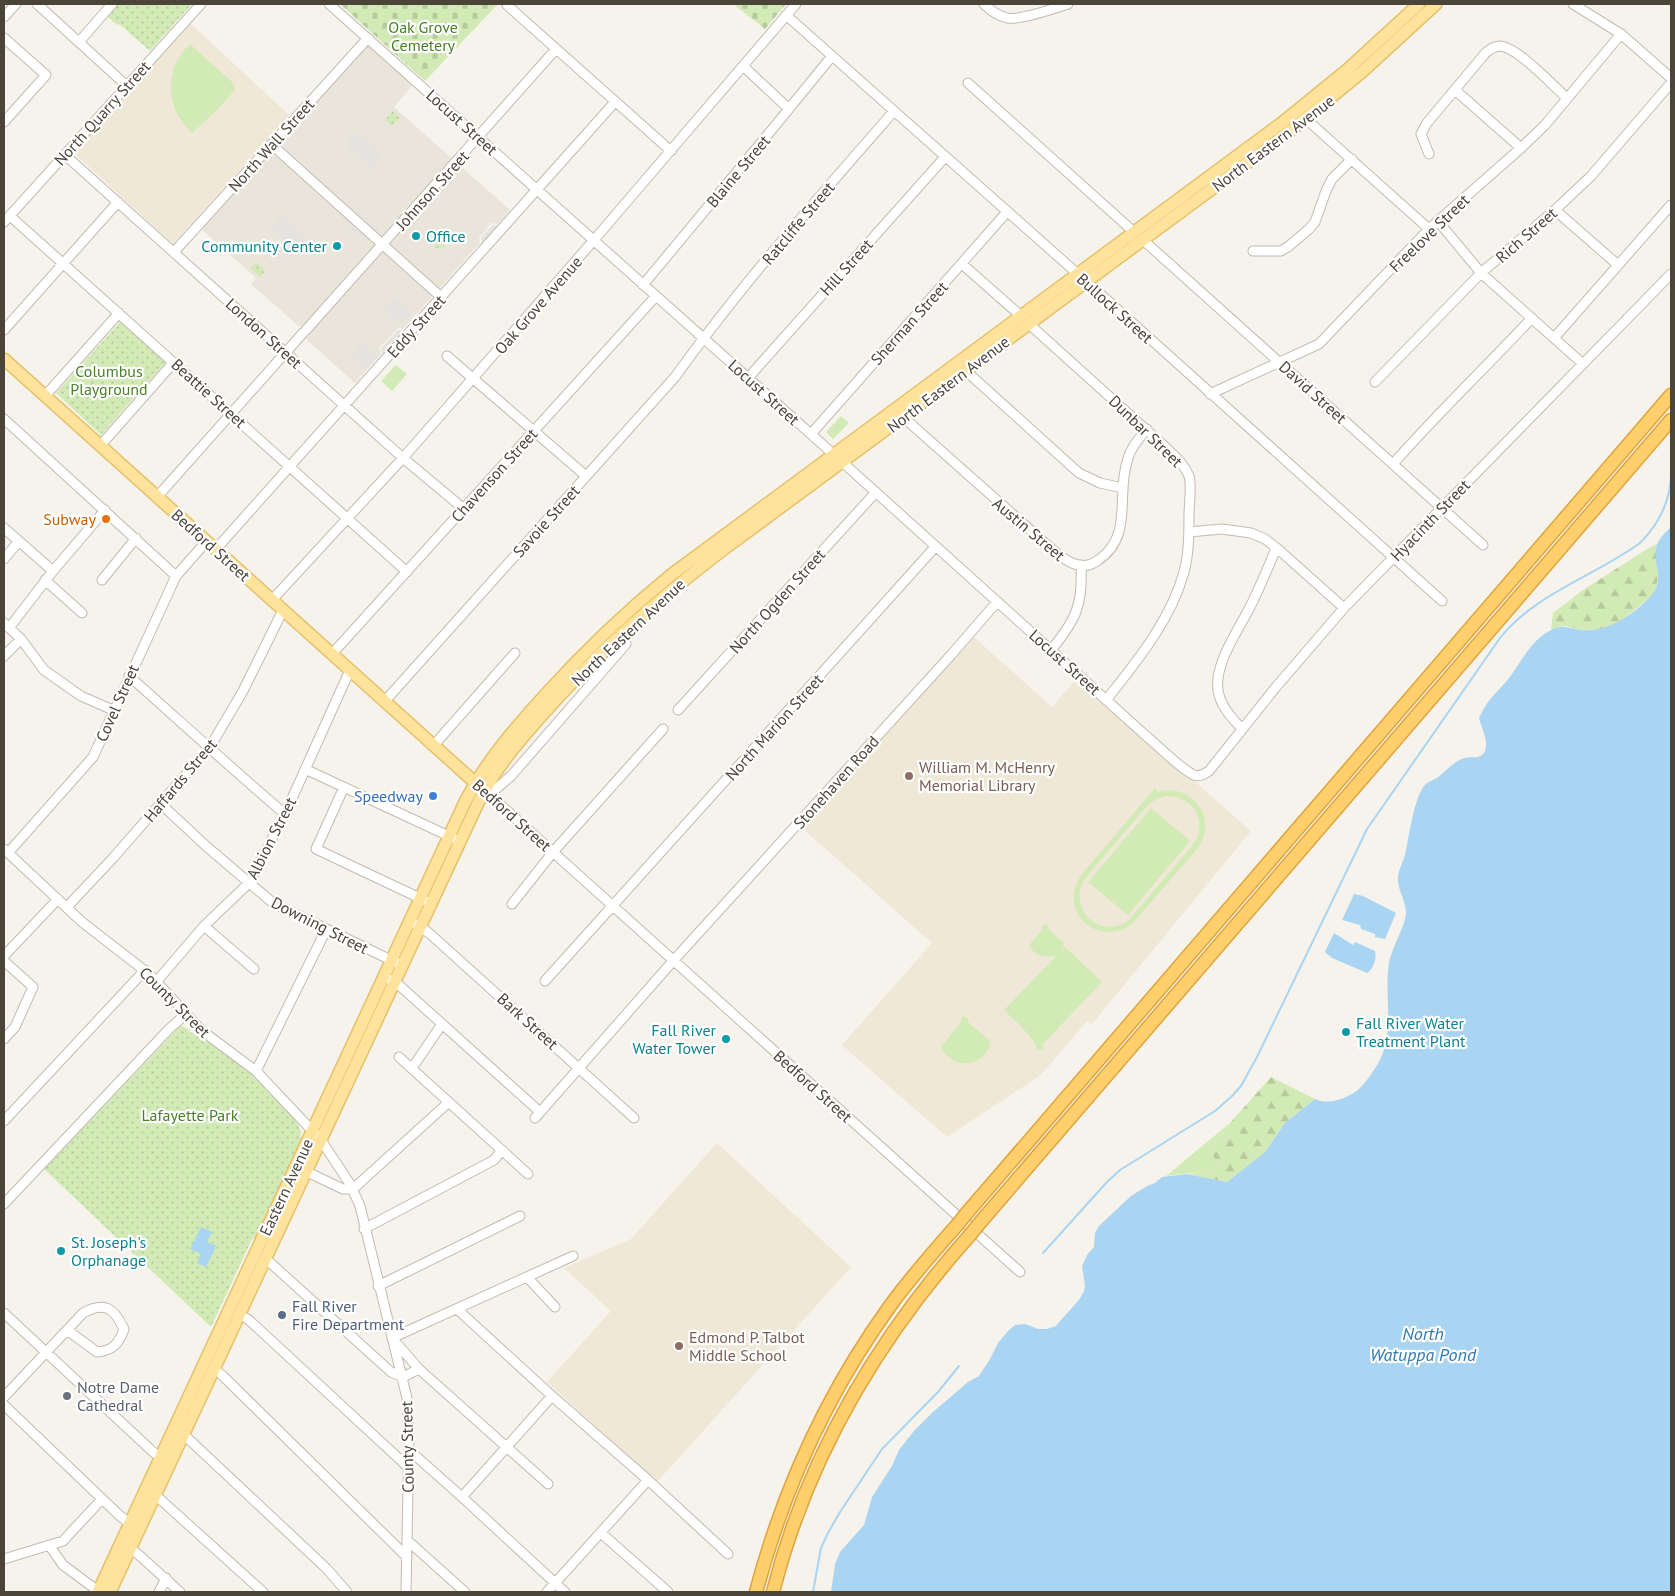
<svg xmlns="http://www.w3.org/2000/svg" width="1675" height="1596" font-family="'PT Sans',sans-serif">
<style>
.residential{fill:#eae5da}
.education{fill:#efe8d6}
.grass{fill:#d2eab5;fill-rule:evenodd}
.forest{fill:url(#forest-firs)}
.cemetery{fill:url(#cemetery-stones)}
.park{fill:url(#park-dots)}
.parking{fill:#e5e3e0}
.water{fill:#a9d4f2}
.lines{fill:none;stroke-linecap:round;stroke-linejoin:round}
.stream{stroke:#a9d4f2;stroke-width:2}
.minor-casing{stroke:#c2bbae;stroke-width:11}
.major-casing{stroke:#e6c16a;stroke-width:14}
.highway-casing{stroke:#e0a43c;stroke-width:15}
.minor{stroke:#fff;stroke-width:9}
.major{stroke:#ffe39c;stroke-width:11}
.highway{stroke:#ffcf6e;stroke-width:12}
.highway-bridge-casing{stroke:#e0a43c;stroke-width:15;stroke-linecap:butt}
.highway-bridge{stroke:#ffcf6e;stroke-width:12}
.culture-dot{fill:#0f9aa8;stroke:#fff;stroke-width:2}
.food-dot{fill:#e8710a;stroke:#fff;stroke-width:2}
.education-dot{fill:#8d6e63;stroke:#fff;stroke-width:2}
.shop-dot{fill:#3f7fe0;stroke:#fff;stroke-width:2}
.service-dot{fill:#5c6f8a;stroke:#fff;stroke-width:2}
.worship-dot{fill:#6b7280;stroke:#fff;stroke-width:2}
.labels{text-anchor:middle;stroke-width:4.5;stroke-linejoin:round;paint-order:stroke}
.park-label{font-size:16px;fill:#4a7f2a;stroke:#fff}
.street-label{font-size:16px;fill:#4b4439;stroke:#fff}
.culture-label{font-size:16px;fill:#0d838f;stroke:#fff;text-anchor:start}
.food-label{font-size:16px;fill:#c56008;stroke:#fff;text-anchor:end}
.education-label{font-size:16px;fill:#785e54;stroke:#fff;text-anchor:start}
.shop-label{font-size:16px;fill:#366cbe;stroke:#fff;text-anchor:end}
.service-label{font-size:16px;fill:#4e5e75;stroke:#fff;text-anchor:start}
.worship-label{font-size:16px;fill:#5b616d;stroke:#fff;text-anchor:start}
.water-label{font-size:18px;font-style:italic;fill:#2e7ab2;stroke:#fff}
</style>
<defs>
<pattern id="forest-firs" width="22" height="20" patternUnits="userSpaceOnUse" patternTransform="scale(1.25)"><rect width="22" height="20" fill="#d2eab5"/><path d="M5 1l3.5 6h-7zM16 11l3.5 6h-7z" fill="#b6ca9c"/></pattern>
<pattern id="cemetery-stones" width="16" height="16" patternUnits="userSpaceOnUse" patternTransform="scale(1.25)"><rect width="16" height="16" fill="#d2eab5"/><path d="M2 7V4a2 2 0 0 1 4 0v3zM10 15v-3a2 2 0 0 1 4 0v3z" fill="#b6ca9c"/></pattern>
<pattern id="park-dots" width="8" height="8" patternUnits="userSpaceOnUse" patternTransform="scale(1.25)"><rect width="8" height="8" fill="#d2eab5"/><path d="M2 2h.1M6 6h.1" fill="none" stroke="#b6ca9c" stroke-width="1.8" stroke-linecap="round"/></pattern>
</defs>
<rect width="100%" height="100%" fill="#f6f3ec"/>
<path class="residential" d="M 368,44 L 413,85 L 394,107 L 510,210 L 498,224 L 492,223 L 479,238 L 480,243 L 403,329 L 398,328 L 379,348 L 381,354 L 355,383 L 306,339 L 309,335 L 251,284 L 256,278 L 201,229 Z"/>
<path class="education" d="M 190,23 L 289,115 L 173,244 L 74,153 Z
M 974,637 L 1052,707 L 1077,678 L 1251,831 L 1092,1024 L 1087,1021 L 1041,1075 L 947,1137 L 842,1045 L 932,943 L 802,828 Z
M 717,1143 L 851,1267 L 657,1482 L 547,1382 L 611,1311 L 564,1268 L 631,1239 Z"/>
<path class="grass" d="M 190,44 L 234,84 L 235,90 L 214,113 L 192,133 C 165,108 163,70 190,44 Z
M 396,365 L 407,374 L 392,391 L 381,381 Z
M 841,416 L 849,423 L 833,439 L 826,432 Z
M 1155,788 L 1158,792 C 1193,782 1219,820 1197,849 L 1132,924 C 1096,949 1056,909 1082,874 ZM 1165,796 C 1191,795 1207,818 1196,841 L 1128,921 C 1100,939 1069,912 1083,881 L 1147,806 L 1155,800 Z
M 1151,808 L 1190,841 L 1128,915 L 1088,882 Z
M 1045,924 L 1048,925 L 1049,930 L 1064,943 L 1062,950 L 1065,947 L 1102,982 L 1057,1029 L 1057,1030 L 1043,1044 L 1043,1049 L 1040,1050 L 1037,1049 C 1036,1039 1012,1018 1004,1010 L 1057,955 C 1046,958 1036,958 1029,945 L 1042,930 L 1042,926 Z
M 964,1016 L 968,1018 L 968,1022 L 991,1042 C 984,1068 952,1071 941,1047 L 961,1022 L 961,1018 Z
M 1230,1123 L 1210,1151 L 1220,1167 L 1214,1170 L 1166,1176 Z"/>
<path class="forest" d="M 1657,544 L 1656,554 L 1658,577 L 1656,591 L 1647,600 L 1617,624 L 1600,629 L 1580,630 L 1565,626 L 1551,629 L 1553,613 L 1583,590 L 1647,549 Z
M 1271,1077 L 1315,1099 L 1285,1123 L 1265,1152 L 1227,1182 L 1188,1174 L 1214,1170 L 1220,1167 L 1210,1151 L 1230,1123 Z"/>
<path class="cemetery" d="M 340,4 L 498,4 L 425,81 Z
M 733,4 L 786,4 L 765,29 Z"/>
<path class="park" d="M 118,4 L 192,4 L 150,51 L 119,24 L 117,25 L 107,16 Z
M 393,111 L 400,118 L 392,126 L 385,120 Z
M 434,235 L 444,235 L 445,247 L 435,248 Z
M 256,262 L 265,271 L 260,277 L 250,268 Z
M 121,321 L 166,362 L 101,435 L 56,393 Z
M 181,1025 L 205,1042 L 207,1041 L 249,1072 L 296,1120 L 301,1132 L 300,1144 L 256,1238 L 252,1239 L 211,1327 L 44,1169 Z"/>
<path class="parking" d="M 357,132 L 383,156 L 372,168 L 345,144 Z
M 356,209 L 379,229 L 367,243 L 344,222 Z
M 282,215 L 308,240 L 296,252 L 270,228 Z
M 493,225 L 498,226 L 482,244 L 481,238 Z
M 395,298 L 412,313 L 400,325 L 384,311 Z
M 398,330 L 404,331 L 383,355 L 381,349 Z
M 363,342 L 378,356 L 366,369 L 351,355 Z"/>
<path class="water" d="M 1671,527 L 1671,1592 L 831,1592 L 835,1564 L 840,1552 L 864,1525 L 872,1497 L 892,1466 L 899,1450 L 914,1431 L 933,1412 L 968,1382 L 979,1376 L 990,1359 L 998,1343 L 1008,1331 L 1015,1325 L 1025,1324 L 1038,1329 L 1047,1329 L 1056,1326 L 1060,1321 L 1079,1300 L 1084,1291 L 1085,1286 L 1082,1266 L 1087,1255 L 1094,1247 L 1095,1233 L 1099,1226 L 1131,1196 L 1147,1186 L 1155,1183 L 1162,1177 L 1187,1174 L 1227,1182 L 1265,1152 L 1285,1123 L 1315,1099 C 1326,1104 1338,1101 1348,1096 C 1360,1091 1367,1080 1374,1070 C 1398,1035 1383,1001 1389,963 C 1392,947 1405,927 1406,913 C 1406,900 1397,890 1398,876 C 1399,869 1403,862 1405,855 C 1409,838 1414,793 1427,783 C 1430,781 1434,780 1437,778 C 1445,772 1455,760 1465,758 C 1472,756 1481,760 1485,751 C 1489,741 1481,727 1479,718 C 1488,698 1497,693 1509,678 C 1521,662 1532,639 1551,630 C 1562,624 1571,629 1581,630 C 1607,632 1630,617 1648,599 C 1668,580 1651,565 1657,545 C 1659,538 1666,532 1671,527 Z
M 1354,894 L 1363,896 L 1396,913 L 1385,939 L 1375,937 L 1375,934 L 1361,929 L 1360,925 L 1342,920 Z
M 1334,933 L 1353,945 L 1355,942 L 1375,951 C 1377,959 1373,969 1367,973 L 1332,958 L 1325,952 Z
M 201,1227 L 212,1232 L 207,1242 L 216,1246 L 206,1267 L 197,1263 L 201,1254 L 190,1249 Z"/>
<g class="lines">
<path class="stream" d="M 1043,1253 L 1107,1182 L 1120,1170 L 1215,1111 L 1232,1096 L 1241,1086 L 1257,1057 L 1367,829 L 1500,638 C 1536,593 1595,576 1640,543 C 1659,524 1671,500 1671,472
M 813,1592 L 821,1548 L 828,1533 L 840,1512 L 882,1449 L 938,1392 L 959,1366"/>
<defs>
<path id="minor" d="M 37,4 L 127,86
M 329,4 L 850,469 L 1144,734 C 1155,743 1182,770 1194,775 C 1200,777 1204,774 1209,771 L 1276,687 L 1344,608 L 1671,274
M 984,4 C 990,10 998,16 1007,18 C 1018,21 1056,8 1068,4
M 1573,4 L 1621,34 L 1671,78
M 507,5 L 671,151
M 786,15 L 1097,291 L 1442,601
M 4,17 L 16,4
M 4,38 L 46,75 L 4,122
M 79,42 L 112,4
M 743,66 L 789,109
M 968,83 L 1134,232
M 1455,90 L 1521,148
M 1306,119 L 1429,229
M 271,144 L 441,297
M 1429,154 L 1421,134 L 1427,123 L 1483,56 C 1487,51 1492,47 1499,46 C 1517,46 1553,86 1567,98
M 65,155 L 403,458 L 464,509
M 1555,210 L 1618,265
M 10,216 L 407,572
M 1438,221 L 1481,273 L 1583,364
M 4,222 L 201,4
M 1143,240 L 1483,545
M 1253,251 L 1281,251 L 1289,246 L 1309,229 L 1315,222 L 1326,191 L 1332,179 L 1352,159
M 174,252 L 368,38
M 962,264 L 1021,316
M 643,285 L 770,132 L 832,56
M 1029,324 L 1162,444 C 1172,454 1184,463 1189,476 C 1192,487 1189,503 1189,514 C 1189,533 1189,554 1184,572 C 1171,620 1137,661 1107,699
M 4,330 L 118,202
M 306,330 L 556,49
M 1554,338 L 1671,205
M 447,356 L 586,476
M 966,371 L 1079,473 L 1100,483 L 1123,488
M 748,378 L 945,157
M 1375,382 L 1481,273 L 1555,210 L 1591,176 L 1671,83
M 1210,394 L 1319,344 L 1429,229 L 1521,148 L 1545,125 L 1621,34
M 45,396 L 119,313
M 903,417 L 1053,550 C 1066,561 1081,572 1097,561 C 1134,537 1116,496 1127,462 C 1130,448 1138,440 1147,429
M 4,419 L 176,576
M 811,434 L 1007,212
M 100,446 L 174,362
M 1393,464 C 1437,414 1486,367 1532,318
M 157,497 L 303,333
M 4,528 L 53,571
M 1189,532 L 1222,529 L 1251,533 L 1265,539 L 1278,549 L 1344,608
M 216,549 L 615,102
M 4,559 L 19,541
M 45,580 L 82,613
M 102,580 L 136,538
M 272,600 L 403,458 L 594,240 L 796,4
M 4,623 L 21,639 L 44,670 L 81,696 L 113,710
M 9,628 L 53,571 L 105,510
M 1051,650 C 1076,620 1083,605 1081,565
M 332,654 L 656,296
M 4,656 L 21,639
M 129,676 C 181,722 232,769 285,814
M 385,701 L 675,377 C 742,284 818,198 894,111
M 678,710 L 876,492
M 1242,729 C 1232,718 1220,706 1218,690 C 1214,662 1241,627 1253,601 C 1261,584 1269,566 1276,548
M 434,745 L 515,653
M 305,769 L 453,838
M 344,787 L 316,849 L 426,901
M 484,790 L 1020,1272
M 489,795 L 511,776 L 626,644 L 618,637
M 161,804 L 206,846 L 273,903 L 397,963
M 4,849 L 82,922 L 149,974 L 201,1030 L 256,1071 L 321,1140 L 350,1184 L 360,1206 L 407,1398 L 409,1438 L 406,1592
M 8,853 L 93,757 L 176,576 L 207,541
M 512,904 L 553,852 L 663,729
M 67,907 L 113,858 L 210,747 L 243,691 L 283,610
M 416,924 L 429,933 L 634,1118
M 204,926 L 254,969
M 4,956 L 58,899
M 4,961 L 33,987 L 15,1027 L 4,1039
M 389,979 L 400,986 L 540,1112
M 157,981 L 204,926 L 249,883 L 285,814 L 350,670
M 545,981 L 936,546
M 399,1057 L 528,1174
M 412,1068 L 442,1024
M 256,1071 L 326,930
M 535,1118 L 673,961 L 951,655 L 997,602
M 4,1121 L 145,970
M 301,1169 L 343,1189 L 353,1189
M 353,1189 L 449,1102
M 4,1204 L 169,1029 L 186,1014
M 364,1229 L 494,1160 L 502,1150
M 265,1258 L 391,1372 L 403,1377 L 419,1369
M 527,1277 L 555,1307
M 378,1286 L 520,1216
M 457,1309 L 552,1396 L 648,1480 L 728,1554
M 4,1313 L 152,1451 L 165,1461
M 239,1314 L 249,1320 L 408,1467
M 214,1369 L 223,1376 L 407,1557
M 4,1397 L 83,1313 C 105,1301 114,1308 124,1329 C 119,1344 112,1351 97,1352 L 67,1330
M 4,1405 L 120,1516 L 134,1526
M 180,1431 L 326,1568 L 347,1592
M 409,1450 L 462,1497 L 565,1592
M 548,1484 L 419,1369 L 392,1338 L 573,1256
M 151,1493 L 161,1500 L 263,1592
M 462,1497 L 552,1396
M 601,1533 L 668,1592
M 407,1540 L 465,1592
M 49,1545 L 63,1565 L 98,1591
M 126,1545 L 139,1555 L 180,1592
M 4,1559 L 63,1541 L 102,1499
M 159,1592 L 166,1578
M 547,1592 L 648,1480"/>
<path id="major" d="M 4,359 L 480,787
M 98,1592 L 465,802 C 486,761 516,727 547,693 C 585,651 627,611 671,575 L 1283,122 L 1347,70 L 1419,4
M 110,1592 L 478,803 C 494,770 518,742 542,715 C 597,653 658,599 724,549 L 1289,132 L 1363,71 L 1436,4"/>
<path id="highway" d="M 966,1214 L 1671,395
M 978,1225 L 1671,420
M 756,1592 C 783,1490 828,1392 890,1306 C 911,1277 934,1251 958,1224
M 773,1592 C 807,1458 878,1338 970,1235"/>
</defs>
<use href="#minor" class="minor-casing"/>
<use href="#major" class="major-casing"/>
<use href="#highway" class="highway-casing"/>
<use href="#minor" class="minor"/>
<use href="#major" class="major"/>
<use href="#highway" class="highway"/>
<defs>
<path id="highway-bridge" d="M 958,1224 L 966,1214
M 970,1235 L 978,1225"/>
</defs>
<use href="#highway-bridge" class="highway-bridge-casing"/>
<use href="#highway-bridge" class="highway-bridge"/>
</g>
<g class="culture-dot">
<circle cx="416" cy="236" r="5"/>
<circle cx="337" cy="246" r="5"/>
<circle cx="1346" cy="1032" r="5"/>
<circle cx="726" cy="1039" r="5"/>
<circle cx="61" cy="1251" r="5"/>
</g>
<circle class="food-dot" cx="106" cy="519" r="5"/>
<g class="education-dot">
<circle cx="909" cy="776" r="5"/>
<circle cx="679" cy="1346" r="5"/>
</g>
<circle class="shop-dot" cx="433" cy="796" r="5"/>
<circle class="service-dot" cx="282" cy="1315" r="5"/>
<circle class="worship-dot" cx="67" cy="1396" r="5"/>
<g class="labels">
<g class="park-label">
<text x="423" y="33">Oak Grove<tspan x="423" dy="18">Cemetery</tspan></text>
<text x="109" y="377">Columbus<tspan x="109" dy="18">Playground</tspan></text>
<text x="190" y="1121">Lafayette Park</text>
</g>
<g class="street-label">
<text transform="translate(102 113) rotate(-48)" y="6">North Quarry Street</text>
<text transform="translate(462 122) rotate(42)" y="6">Locust Street</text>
<text transform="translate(1273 143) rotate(-37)" y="6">North Eastern Avenue</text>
<text transform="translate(271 145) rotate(-48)" y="6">North Wall Street</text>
<text transform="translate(738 171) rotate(-50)" y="6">Blaine Street</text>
<text transform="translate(432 190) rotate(-48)" y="6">Johnson Street</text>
<text transform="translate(798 223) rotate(-50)" y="6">Ratcliffe Street</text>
<text transform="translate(1429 233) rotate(-44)" y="6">Freelove Street</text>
<text transform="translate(1526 235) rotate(-41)" y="6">Rich Street</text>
<text transform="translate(846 267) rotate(-48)" y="6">Hill Street</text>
<text transform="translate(538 305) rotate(-49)" y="6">Oak Grove Avenue</text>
<text transform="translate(1115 308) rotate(42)" y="6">Bullock Street</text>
<text transform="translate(909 323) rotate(-48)" y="6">Sherman Street</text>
<text transform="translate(416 326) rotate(-48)" y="6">Eddy Street</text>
<text transform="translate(264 333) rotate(42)" y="6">London Street</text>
<text transform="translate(948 384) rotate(-37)" y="6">North Eastern Avenue</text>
<text transform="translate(764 392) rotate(42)" y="6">Locust Street</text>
<text transform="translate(1313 392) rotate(42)" y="6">David Street</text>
<text transform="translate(209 393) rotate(42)" y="6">Beattie Street</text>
<text transform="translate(1146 431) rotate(44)" y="6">Dunbar Street</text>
<text transform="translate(494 475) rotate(-48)" y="6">Chavenson Street</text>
<text transform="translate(1430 520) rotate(-46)" y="6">Hyacinth Street</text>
<text transform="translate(546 521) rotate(-48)" y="6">Savoie Street</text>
<text transform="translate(1029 529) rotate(40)" y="6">Austin Street</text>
<text transform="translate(211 545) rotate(42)" y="6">Bedford Street</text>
<text transform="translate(777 601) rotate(-48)" y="6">North Ogden Street</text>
<text transform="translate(628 632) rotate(-43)" y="6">North Eastern Avenue</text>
<text transform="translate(1065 662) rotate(42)" y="6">Locust Street</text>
<text transform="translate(117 703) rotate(-66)" y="6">Covel Street</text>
<text transform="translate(774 727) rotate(-48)" y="6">North Marion Street</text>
<text transform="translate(180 780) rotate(-50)" y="6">Haffards Street</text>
<text transform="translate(836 782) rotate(-48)" y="6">Stonehaven Road</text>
<text transform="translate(512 815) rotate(42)" y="6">Bedford Street</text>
<text transform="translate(271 838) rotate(-63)" y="6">Albion Street</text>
<text transform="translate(320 925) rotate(27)" y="6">Downing Street</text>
<text transform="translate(175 1002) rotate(45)" y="6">County Street</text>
<text transform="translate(528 1021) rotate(42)" y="6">Bark Street</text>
<text transform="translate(813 1086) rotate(42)" y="6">Bedford Street</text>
<text transform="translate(286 1187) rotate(-65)" y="6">Eastern Avenue</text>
<text transform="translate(407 1447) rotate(-91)" y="6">County Street</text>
</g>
<g class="culture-label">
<text x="426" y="242">Office</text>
<text x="327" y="252" text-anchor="end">Community Center</text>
<text x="1356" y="1029">Fall River Water<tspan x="1356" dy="18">Treatment Plant</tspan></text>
<text x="716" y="1036" text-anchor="end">Fall River<tspan x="716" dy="18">Water Tower</tspan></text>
<text x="71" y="1248">St. Joseph's<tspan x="71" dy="18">Orphanage</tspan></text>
</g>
<g class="food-label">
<text x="96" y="525">Subway</text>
</g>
<g class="education-label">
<text x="919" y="773">William M. McHenry<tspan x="919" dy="18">Memorial Library</tspan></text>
<text x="689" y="1343">Edmond P. Talbot<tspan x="689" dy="18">Middle School</tspan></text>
</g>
<g class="shop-label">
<text x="423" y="802">Speedway</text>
</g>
<g class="service-label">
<text x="292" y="1312">Fall River<tspan x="292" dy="18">Fire Department</tspan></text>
</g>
<g class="worship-label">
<text x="77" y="1393">Notre Dame<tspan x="77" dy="18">Cathedral</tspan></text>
</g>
<g class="water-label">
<text x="1423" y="1340">North<tspan x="1423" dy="21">Watuppa Pond</tspan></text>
</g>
</g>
<rect width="1675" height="1596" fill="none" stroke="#4b4439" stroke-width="10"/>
</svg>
